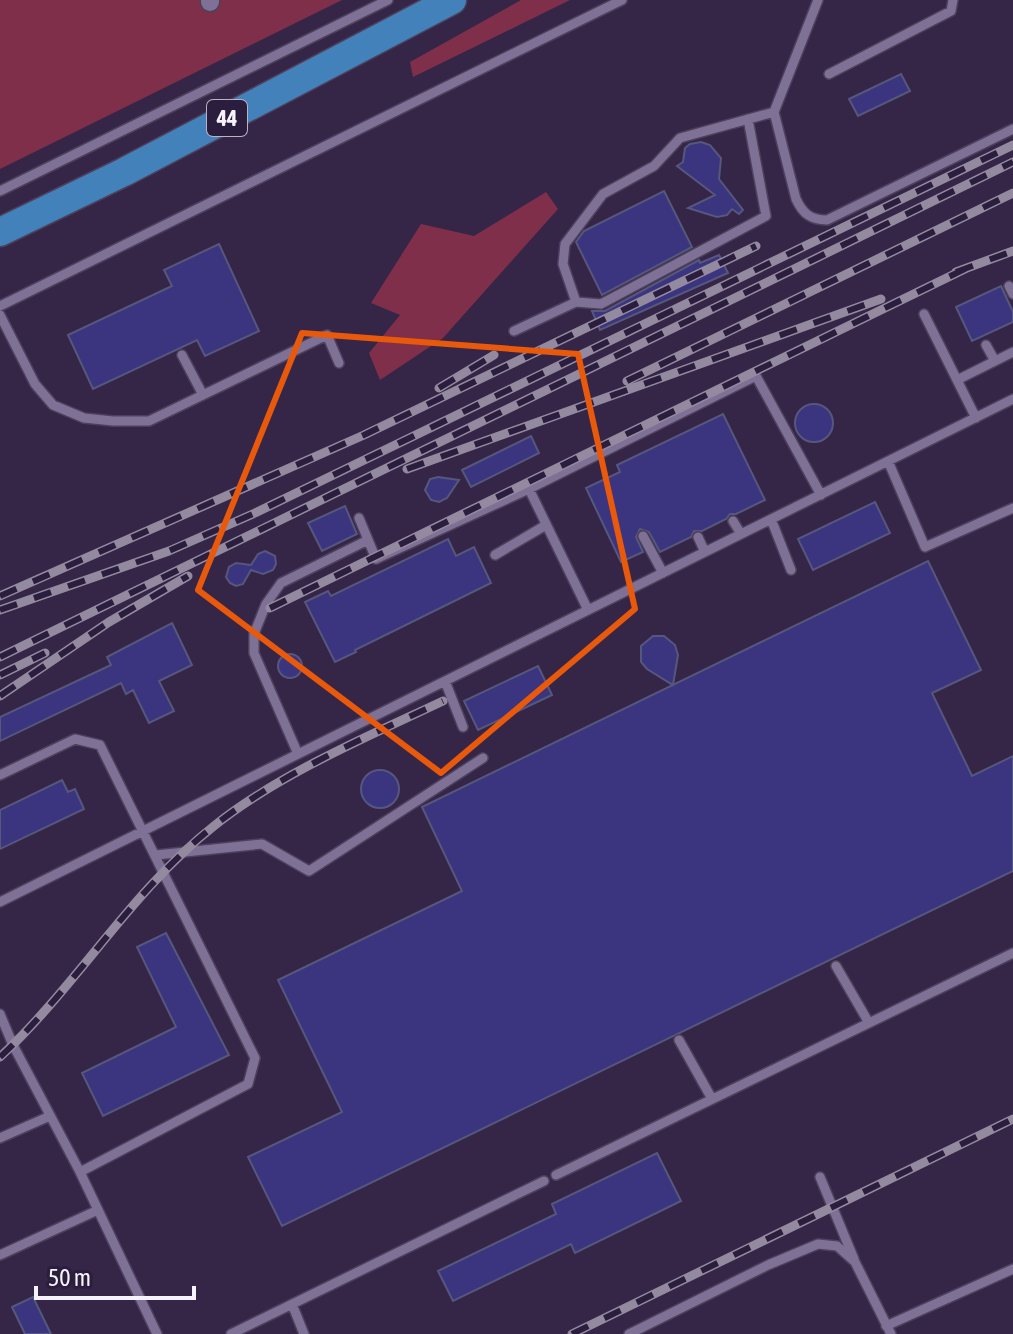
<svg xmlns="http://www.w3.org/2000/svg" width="1013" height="1334" font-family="'Asap Condensed',sans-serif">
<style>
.green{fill:#7f2f49}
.building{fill:#3b347f;stroke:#56577d;stroke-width:2}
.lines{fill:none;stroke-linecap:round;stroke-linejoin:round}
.service-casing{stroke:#4d405b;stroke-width:12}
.minor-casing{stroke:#4d405b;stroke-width:21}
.primary-casing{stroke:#4d405b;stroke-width:31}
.service{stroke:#7f7096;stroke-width:9}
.minor{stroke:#7f7096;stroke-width:18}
.primary{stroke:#4281ba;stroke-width:28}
.rail-casing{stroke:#948aa0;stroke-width:9}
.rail{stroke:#2b1d3d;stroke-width:6;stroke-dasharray:18;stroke-linecap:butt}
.marked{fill:none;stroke:#e8590c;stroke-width:6;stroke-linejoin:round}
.labels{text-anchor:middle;stroke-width:6;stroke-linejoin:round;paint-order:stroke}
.shield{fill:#2b1d3d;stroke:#b9b3c3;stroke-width:2}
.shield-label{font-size:22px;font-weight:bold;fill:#f6f3fc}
</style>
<rect width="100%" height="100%" fill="#352648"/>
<path class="green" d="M 0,0 L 342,0 L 0,169 Z
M 521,0 L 570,0 L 413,77 L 410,62 Z
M 546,192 L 558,209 L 443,338 L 380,380 L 369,353 L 400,315 L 371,303 L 421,224 L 474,236 Z"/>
<path class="building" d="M 901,74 L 910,91 L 858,116 L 849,99 Z
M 701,142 L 710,145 L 721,158 L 719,179 L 743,210 L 739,214 L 732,209 L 727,215 L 717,217 L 688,208 L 715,195 L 677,166 L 683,162 L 685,148 L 690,144 Z
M 664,191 L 692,247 L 602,295 L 576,242 L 584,231 Z
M 219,244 L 259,331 L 205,356 L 197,340 L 93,389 L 68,335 L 172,286 L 164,270 Z
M 719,255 L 728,273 L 600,330 L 592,311 L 605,311 L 699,260 L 700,263 Z
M 1001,286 L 1013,312 L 1013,322 L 972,341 L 956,307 Z
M795 423a19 19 0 1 1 38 0a19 19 0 1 1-38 0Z
M 723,414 L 765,500 L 736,514 L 730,514 L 726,519 L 702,531 L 694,531 L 691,537 L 660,552 L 649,532 L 640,529 L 636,537 L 643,552 L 621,562 L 586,488 L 620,472 L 617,465 Z
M 531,436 L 539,453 L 471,487 L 462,470 Z
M 438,477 L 459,480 L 447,498 L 439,502 L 431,500 L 425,490 L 430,479 Z
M 875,502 L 890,533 L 813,570 L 798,539 Z
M 345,506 L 357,534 L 322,551 L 308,523 Z
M 448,539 L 456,556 L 474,547 L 491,583 L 355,650 L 356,652 L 335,662 L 305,602 L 328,591 L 331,596 Z
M 265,551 L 275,556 L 276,564 L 273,570 L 263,574 L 251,570 L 243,584 L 236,586 L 230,583 L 226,577 L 229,567 L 236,563 L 251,565 L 258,554 Z
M 928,561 L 981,670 L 932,693 L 972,776 L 1013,756 L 1013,871 L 282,1226 L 248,1157 L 342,1112 L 278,980 L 462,891 L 422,807 Z
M 172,623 L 192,665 L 159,681 L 174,711 L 149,723 L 133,690 L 126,694 L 121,683 L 0,741 L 0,717 L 111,665 L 107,657 Z
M 653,636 L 664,636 L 675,645 L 678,655 L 673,685 L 647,669 L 641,662 L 641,646 Z
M278 666a12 12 0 1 1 24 0a12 12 0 1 1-24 0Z
M 538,666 L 552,695 L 478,730 L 464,701 Z
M361 789a19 19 0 1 1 38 0a19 19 0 1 1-38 0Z
M 62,780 L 68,792 L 75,789 L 84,809 L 0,849 L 0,810 Z
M 166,933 L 229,1055 L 103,1116 L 82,1073 L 176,1027 L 137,947 Z
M 657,1153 L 681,1201 L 575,1253 L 571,1244 L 453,1301 L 438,1271 L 556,1214 L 552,1204 Z
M 33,1297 L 51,1334 L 25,1334 L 12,1307 Z"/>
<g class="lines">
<defs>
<path id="service" d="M 829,74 L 951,11 L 953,0
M 774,112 L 796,199 C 803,214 811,220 827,220 L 1013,129
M 748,119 L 766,216 L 601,304 L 576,302 L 563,264 L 565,244 L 603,194 L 654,166 L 680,138 L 774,112 L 818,0
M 0,191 L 388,0
M 1009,286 L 1013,294
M 0,306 L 622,0
M 924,314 L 976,418
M 0,315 L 35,384 L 53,405 L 84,418 L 113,421 L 149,421 L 327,335 L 339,363
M 514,331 L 576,302
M 986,345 L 995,361
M 182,355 L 203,395
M 957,380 L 1013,352
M 888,461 L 925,547 L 1013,508
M 359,518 L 376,559 L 529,489
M 771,519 L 791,570
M 733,521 L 741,534
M 643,536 L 663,573
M 698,537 L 705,552
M 495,555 L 546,525
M 588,610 L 529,489 L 756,376 L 821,495
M 445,681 L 463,727
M 298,754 L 254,653 L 254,634 L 266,604 L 281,583 L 368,540
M 0,775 L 75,739 L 100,745 L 255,1058 L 248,1084 L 80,1172
M 156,855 L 262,844 L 309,871 L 483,758
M 0,902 L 1013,399
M 836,966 L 869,1023
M 0,1014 L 13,1045 L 80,1172 L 157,1334
M 679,1040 L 712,1099
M 0,1138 L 50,1116
M 556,1175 L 1013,953
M 820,1177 L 854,1259
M 0,1255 L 98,1210
M 292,1304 L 304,1334
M 886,1326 L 1013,1269
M 231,1334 L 544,1181
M 629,1334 L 768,1265 L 818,1244 L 837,1246 L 855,1262 L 891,1334"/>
<path id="minor" d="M 210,0 L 210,2"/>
<path id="primary" d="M 0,232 L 124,172 L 452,0"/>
</defs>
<use href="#service" class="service-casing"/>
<use href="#minor" class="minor-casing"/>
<use href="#primary" class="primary-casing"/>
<use href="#service" class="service"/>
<use href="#minor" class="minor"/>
<use href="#primary" class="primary"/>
<defs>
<path id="rail" d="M 956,272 L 1013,251
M 627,381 L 1013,193
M 439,388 L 494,355
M 407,469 L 881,299
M 0,596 L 364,435 L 756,246
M 270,608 L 967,268
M 0,610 L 169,551 L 255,513 L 1013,145
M 0,657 L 1013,162
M 0,675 L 45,653
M 0,696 L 109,622 L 188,576
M 0,1057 C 77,986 131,891 214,826 C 279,774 367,737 443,701
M 572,1334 L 1013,1119"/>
</defs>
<use href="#rail" class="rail-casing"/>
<use href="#rail" class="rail"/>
</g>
<path class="marked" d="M 302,333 L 578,354 L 635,609 L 441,773 L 198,590 Z"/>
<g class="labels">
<rect class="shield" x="207" y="100" width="40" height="36" rx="6"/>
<g class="shield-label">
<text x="227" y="126">44</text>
</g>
</g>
<path d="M36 1286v12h158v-12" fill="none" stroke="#f6f3fc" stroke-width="4"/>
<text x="48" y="1286" font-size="24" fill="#f6f3fc" stroke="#2b1d3d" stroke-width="6" paint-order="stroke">50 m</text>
</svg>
